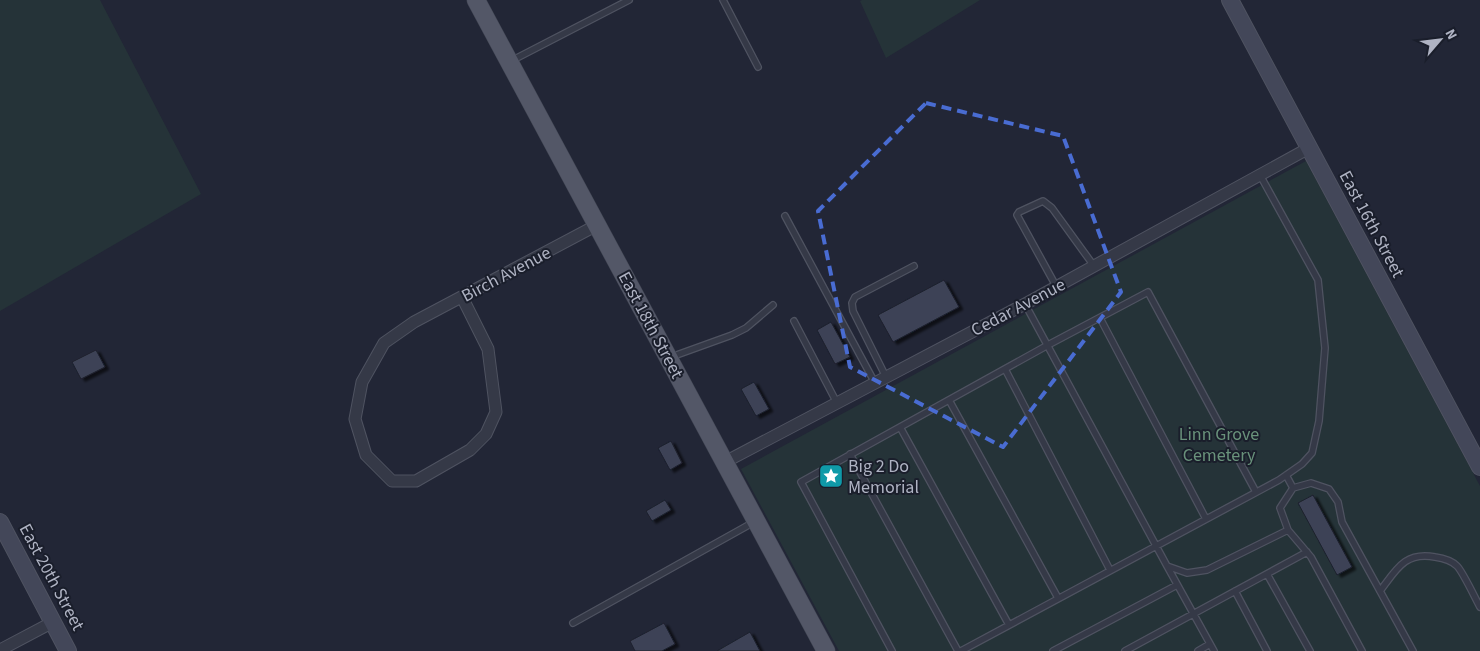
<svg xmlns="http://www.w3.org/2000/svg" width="1480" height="651" font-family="'Source Sans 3',sans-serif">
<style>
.green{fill:#253338}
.building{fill:#3e4356;stroke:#1c202d;filter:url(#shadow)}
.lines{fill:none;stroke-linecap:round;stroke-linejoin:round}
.lane-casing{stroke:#4f5361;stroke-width:8}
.street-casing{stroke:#4f5361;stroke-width:13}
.secondary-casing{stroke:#4f5361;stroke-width:18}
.primary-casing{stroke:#3e4250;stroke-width:19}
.lane{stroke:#353947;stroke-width:5.5}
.street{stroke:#353947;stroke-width:11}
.secondary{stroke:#434759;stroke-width:16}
.primary{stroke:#535767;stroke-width:18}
.marked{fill:none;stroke:#496cd2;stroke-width:4;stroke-dasharray:10 6;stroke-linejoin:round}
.labels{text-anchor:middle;stroke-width:4;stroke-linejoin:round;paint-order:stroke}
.street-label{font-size:18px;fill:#afb3c3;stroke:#1a1e2b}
.park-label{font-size:18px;fill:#69927b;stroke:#1a1e2b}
.poi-label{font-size:18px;fill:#afb3c3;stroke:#1a1e2b;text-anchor:start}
</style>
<defs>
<filter id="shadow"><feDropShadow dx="4" dy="2.5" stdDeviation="1" flood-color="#0009"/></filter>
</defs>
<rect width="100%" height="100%" fill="#222636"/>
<path class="green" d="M 0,0 L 100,0 L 201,194 L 0,311 Z
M 862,0 L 980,0 L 886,58 L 860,1 Z
M 1306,161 L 1480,486 L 1480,651 L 839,651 L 741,469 Z"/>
<path class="building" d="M 944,280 L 959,307 L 893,342 L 878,315 Z
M 831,322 L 850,357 L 835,364 L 817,330 Z
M 96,350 L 105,367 L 81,379 L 72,362 Z
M 754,382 L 769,409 L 756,416 L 741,389 Z
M 671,441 L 682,463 L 670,470 L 658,448 Z
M 1313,495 L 1352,567 L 1337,575 L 1298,503 Z
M 665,500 L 671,510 L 652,521 L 646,511 Z
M 664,623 L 675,644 L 662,651 L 635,651 L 630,641 Z
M 750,632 L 760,651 L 717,651 Z"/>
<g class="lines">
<defs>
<path id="lane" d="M 723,0 L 758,67
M 511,61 L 629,0
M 785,216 L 875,383
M 1056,286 L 1017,215 L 1019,212 L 1043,201 L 1052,208 L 1094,266
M 1025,304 L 1167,566 L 1187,573 L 1207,570 L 1288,530
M 1100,318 L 1206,519
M 794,321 L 837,403
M 671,357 L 732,335 L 746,328 L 773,305
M 1005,369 L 1110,570
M 886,377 L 853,311 L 852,303 L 855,297 L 914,266
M 949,400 L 1058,598
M 900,427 L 1009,625
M 850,454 L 958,651
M 1286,475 L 1293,488
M 1167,566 L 1214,651
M 1267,574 L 1310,651
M 1235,591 L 1267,651
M 1380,591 C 1396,570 1405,551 1435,557 C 1442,558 1452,561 1457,566 C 1463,572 1475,598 1480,607
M 573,623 L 754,522
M 892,651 L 801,482 L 1048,345 L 1148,292 L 1256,492
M 961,651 L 1279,480 L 1302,464 L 1312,453 L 1319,421 L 1325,348 L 1318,280 L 1260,175
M 1053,651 L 1177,585
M 1125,651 L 1307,552
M 1198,651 L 1210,644
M 1362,651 L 1311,557 L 1288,530 L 1280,508 L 1293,488 L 1311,483 L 1329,489 L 1338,502 L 1342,522 L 1413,651"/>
<path id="street" d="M 462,297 L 488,349 L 496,412 L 486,434 L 470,450 L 416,481 L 392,481 L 366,455 L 355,419 L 362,382 L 384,343 L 414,322 L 597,225
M 725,462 L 1025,304 L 1309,148
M 0,650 L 53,622"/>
<path id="secondary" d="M 1230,0 L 1480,467
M 0,522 L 68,651"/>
<path id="primary" d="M 476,0 L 826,651"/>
</defs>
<use href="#lane" class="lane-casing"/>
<use href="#street" class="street-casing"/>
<use href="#secondary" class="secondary-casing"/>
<use href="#primary" class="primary-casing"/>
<use href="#lane" class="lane"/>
<use href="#street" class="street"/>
<use href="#secondary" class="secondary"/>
<use href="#primary" class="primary"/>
</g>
<path class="marked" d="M 926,103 L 1063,136 L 1121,292 L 1003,447 L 850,367 L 818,211 Z"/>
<defs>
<symbol id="sight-square" viewBox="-11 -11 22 22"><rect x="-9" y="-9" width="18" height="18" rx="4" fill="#0f9aa8" stroke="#1a1e2b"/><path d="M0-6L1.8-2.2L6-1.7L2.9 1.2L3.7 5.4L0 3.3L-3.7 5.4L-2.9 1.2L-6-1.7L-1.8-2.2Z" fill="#fff"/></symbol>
</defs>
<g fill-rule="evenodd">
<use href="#sight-square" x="817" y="462" width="28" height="28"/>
</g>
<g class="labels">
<g class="street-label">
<text transform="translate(1372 224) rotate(62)" y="6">East 16th Street</text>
<text transform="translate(506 274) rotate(-28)" y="6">Birch Avenue</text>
<text transform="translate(1018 307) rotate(-28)" y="6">Cedar Avenue</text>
<text transform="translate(651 325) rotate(62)" y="6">East 18th Street</text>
<text transform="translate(52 577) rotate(62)" y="6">East 20th Street</text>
</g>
<g class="park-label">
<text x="1219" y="440">Linn Grove<tspan x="1219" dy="21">Cemetery</tspan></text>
</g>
<g class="poi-label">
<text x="848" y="472">Big 2 Do<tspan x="848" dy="21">Memorial</tspan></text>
</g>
</g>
<g transform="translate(1440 40) rotate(62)" stroke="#1a1e2b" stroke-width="4" paint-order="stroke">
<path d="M0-4L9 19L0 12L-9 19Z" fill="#afb3c3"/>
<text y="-8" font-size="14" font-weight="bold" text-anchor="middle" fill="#afb3c3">N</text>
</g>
</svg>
